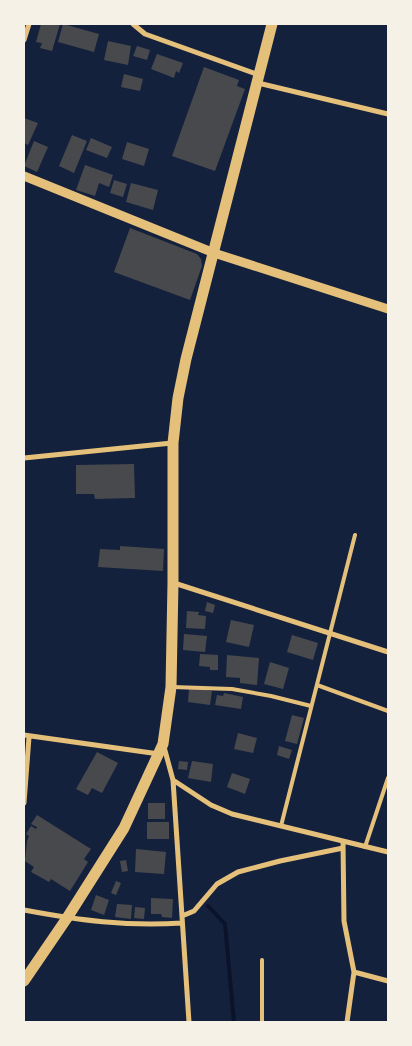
<svg xmlns="http://www.w3.org/2000/svg" width="412" height="1046" font-family="'Roboto Condensed',sans-serif">
<style>
.lines{fill:none;stroke-linecap:round;stroke-linejoin:round}
.stream{stroke:#0b132b;stroke-width:4}
.building{fill:#48494c}
.service{stroke:#e5c07b;stroke-width:4}
.minor{stroke:#e5c07b;stroke-width:5}
.tertiary{stroke:#e5c07b;stroke-width:9}
.primary{stroke:#e5c07b;stroke-width:11}
</style>
<rect width="100%" height="100%" fill="#14213d"/>
<g class="lines">
<path class="stream" d="M 208,906 L 225,924 L 234,1022"/>
</g>
<path class="building" d="M 41,24 L 60,24 L 52,51 L 40,48 L 42,43 L 36,42 Z
M 63,24 L 99,34 L 94,52 L 58,42 Z
M 108,41 L 131,46 L 128,65 L 104,60 Z
M 137,46 L 150,50 L 147,60 L 133,56 Z
M 157,54 L 183,63 L 179,73 L 176,71 L 174,78 L 151,69 Z
M 204,67 L 239,80 L 237,86 L 245,89 L 215,171 L 172,156 Z
M 124,74 L 143,79 L 140,91 L 121,87 Z
M 24,118 L 38,123 L 28,145 L 24,143 Z
M 72,135 L 87,141 L 74,173 L 59,166 Z
M 91,138 L 112,147 L 107,158 L 86,150 Z
M 34,141 L 48,147 L 37,172 L 24,166 Z
M 127,142 L 149,149 L 144,166 L 122,159 Z
M 85,165 L 113,175 L 109,187 L 99,183 L 95,196 L 76,190 Z
M 114,180 L 127,184 L 123,197 L 110,193 Z
M 131,183 L 158,190 L 153,210 L 126,202 Z
M 130,228 L 197,254 L 201,259 L 202,266 L 190,300 L 114,272 Z
M 134,464 L 135,498 L 95,499 L 94,494 L 76,494 L 76,465 Z
M 120,546 L 164,549 L 163,571 L 98,567 L 100,549 L 120,550 Z
M 207,602 L 215,605 L 213,613 L 205,611 Z
M 187,611 L 199,612 L 198,615 L 206,616 L 205,629 L 186,628 Z
M 231,620 L 254,625 L 249,647 L 226,642 Z
M 184,634 L 207,636 L 205,652 L 183,650 Z
M 292,635 L 318,643 L 313,660 L 287,652 Z
M 200,654 L 218,655 L 218,670 L 210,670 L 210,667 L 199,666 Z
M 227,655 L 259,658 L 257,685 L 240,683 L 240,678 L 226,677 Z
M 270,662 L 289,668 L 283,689 L 264,684 Z
M 189,688 L 212,691 L 210,705 L 188,702 Z
M 224,693 L 243,697 L 241,709 L 215,705 L 217,695 L 223,696 Z
M 292,715 L 304,718 L 297,744 L 285,741 Z
M 238,733 L 257,738 L 253,753 L 234,749 Z
M 279,746 L 292,750 L 289,759 L 277,755 Z
M 97,752 L 118,763 L 102,793 L 92,788 L 88,795 L 76,789 Z
M 179,761 L 188,762 L 187,770 L 178,769 Z
M 192,761 L 213,764 L 211,782 L 188,778 Z
M 232,773 L 250,779 L 245,794 L 227,787 Z
M 148,803 L 165,803 L 165,819 L 148,819 Z
M 37,815 L 91,849 L 84,859 L 88,862 L 70,891 L 51,879 L 49,882 L 31,872 L 34,867 L 25,861 L 27,841 L 29,836 L 26,834 L 31,826 L 36,829 L 37,827 L 31,824 Z
M 147,822 L 169,822 L 169,839 L 147,839 Z
M 136,849 L 166,852 L 164,874 L 135,872 Z
M 126,860 L 128,871 L 122,872 L 120,861 Z
M 116,881 L 121,883 L 116,895 L 111,893 Z
M 96,895 L 109,900 L 104,915 L 91,910 Z
M 151,898 L 173,899 L 172,918 L 162,917 L 161,914 L 151,914 Z
M 117,904 L 132,905 L 131,919 L 115,917 Z
M 135,907 L 145,908 L 144,919 L 134,918 Z"/>
<g class="lines">
<path class="service" d="M 317,685 L 388,711
M 173,687 L 232,689 L 271,696 L 311,706
M 281,826 L 355,535
M 365,847 L 388,778
M 262,1022 L 262,960"/>
<path class="minor" d="M 133,24 L 145,34 L 259,75
M 24,40 L 29,24
M 258,83 L 388,114
M 24,458 L 172,443
M 174,583 L 388,652
M 24,735 L 159,754
M 164,747 L 173,780 L 189,1022
M 173,780 L 211,805 L 232,814 L 388,852
M 24,803 L 29,737
M 343,842 L 344,921 L 354,972 L 347,1022
M 24,910 C 78,920 127,927 182,923
M 182,916 L 194,911 L 217,884 L 238,872 L 280,861 L 343,848
M 354,972 L 388,981"/>
<path class="tertiary" d="M 24,176 L 214,253 L 388,309"/>
<path class="primary" d="M 24,981 L 67,918 L 124,828 L 163,744 L 171,687 L 173,583 L 173,443 L 178,398 L 186,359 L 272,24"/>
</g>
<rect width="412" height="1046" fill="none" stroke="#f6f1e7" stroke-width="50"/>
</svg>
